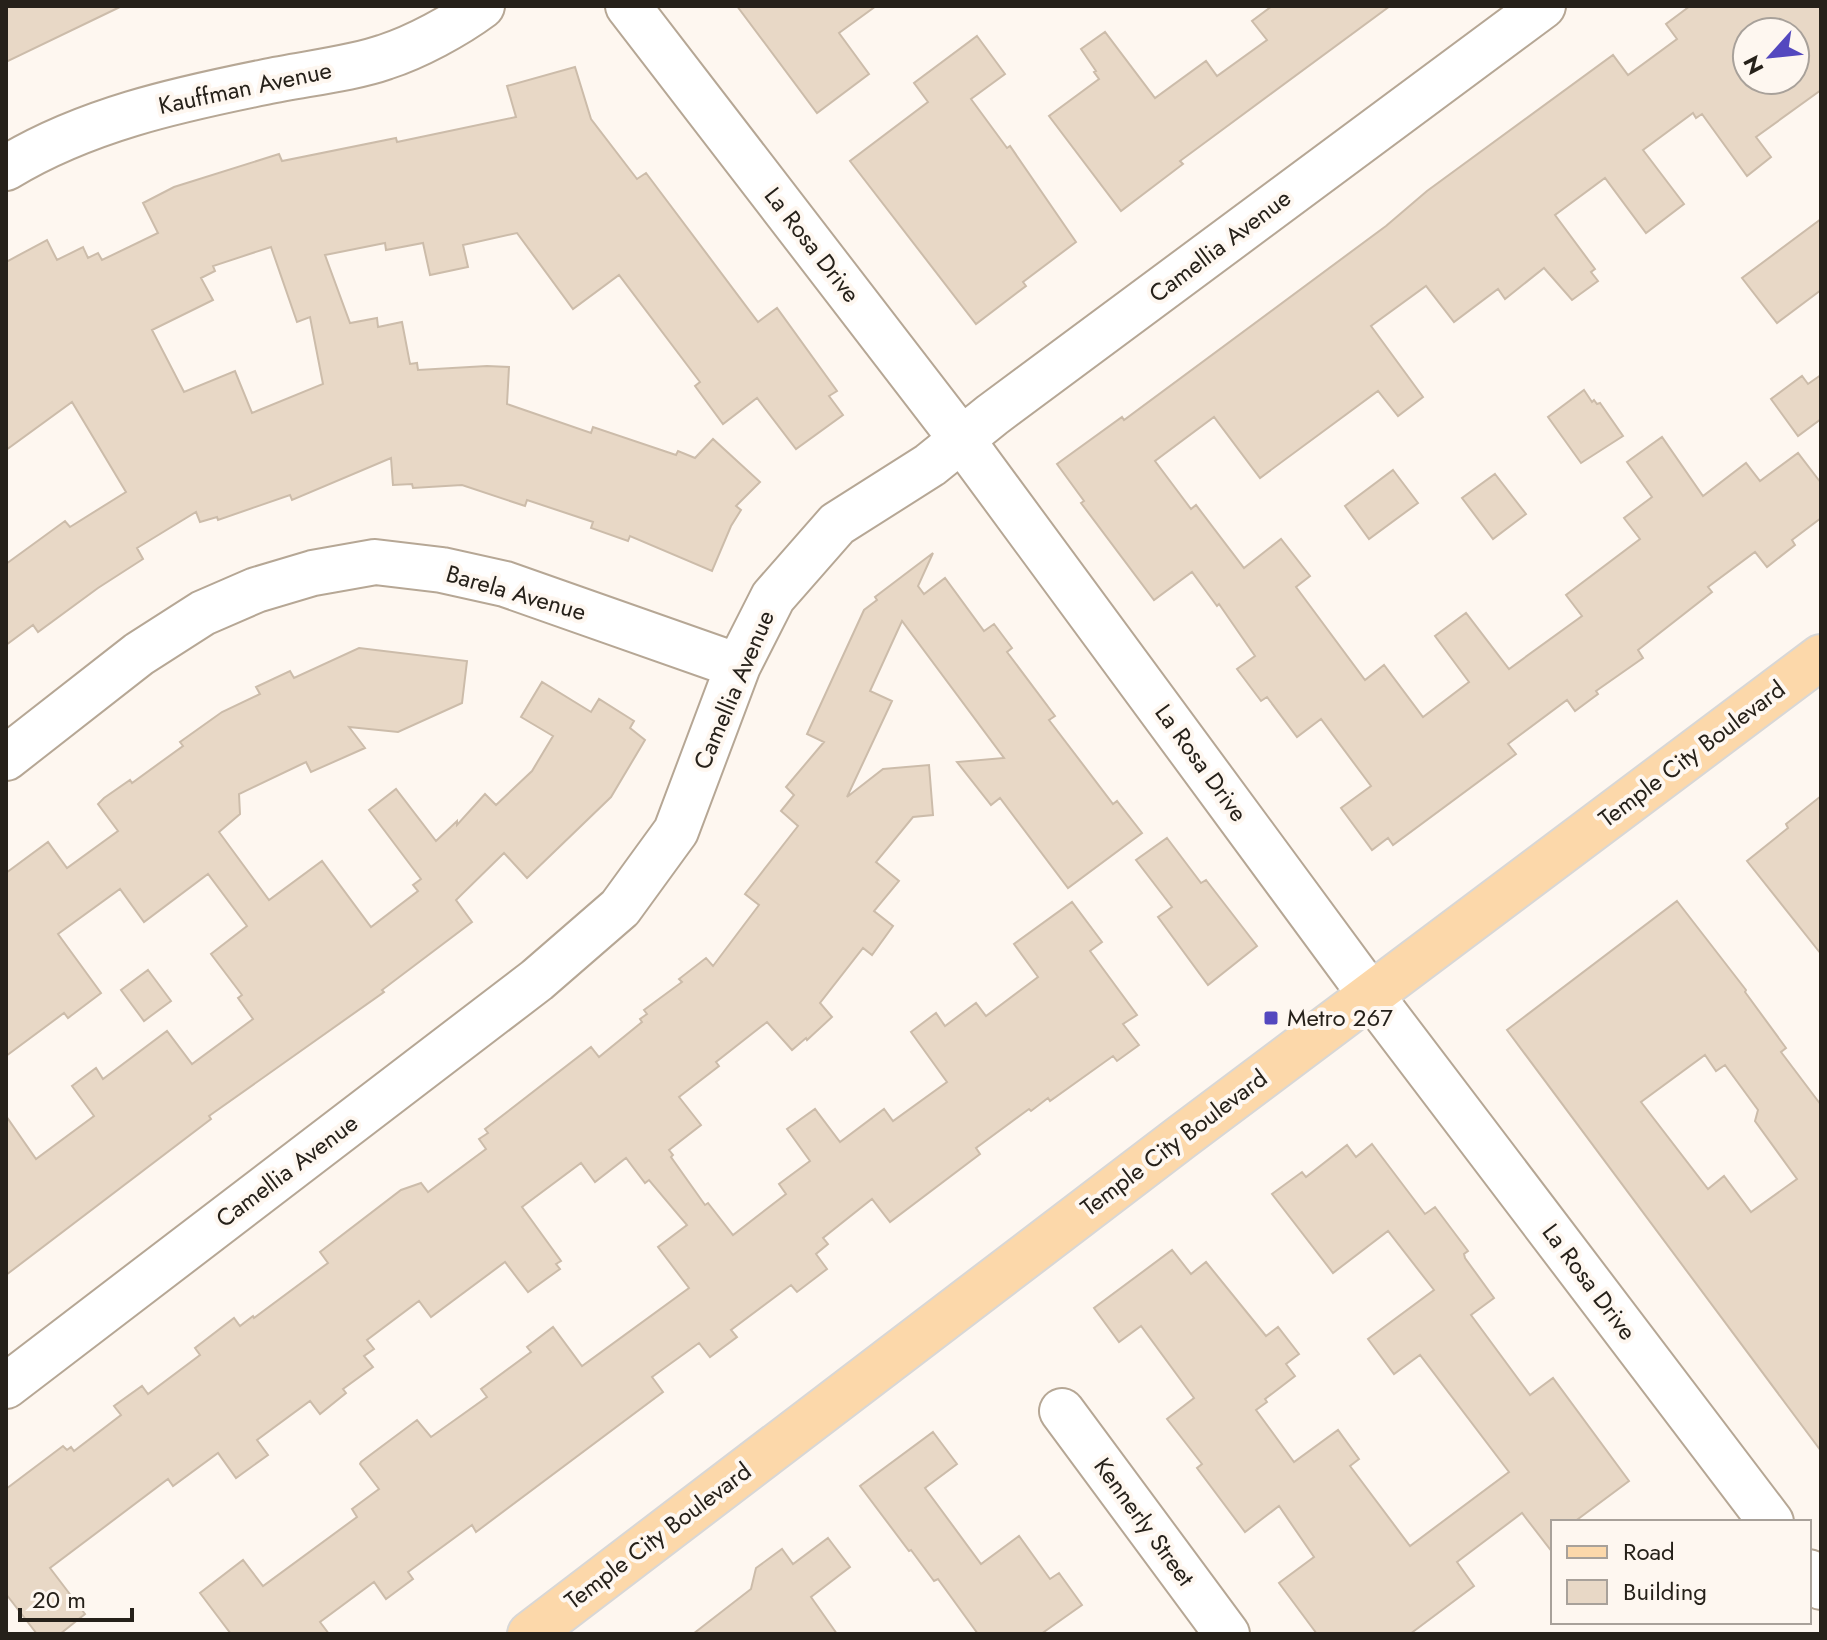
<svg xmlns="http://www.w3.org/2000/svg" width="1827" height="1640" font-family="Jost,sans-serif">
<style>
.building{fill:#e8d8c6;stroke:#ccbcaa;stroke-width:2;fill-rule:evenodd}
.lines{fill:none;stroke-linecap:round;stroke-linejoin:round}
.minor-casing{stroke:#b6a795;stroke-width:48}
.major-casing{stroke:#d8d7d6;stroke-width:48}
.minor{stroke:#fff;stroke-width:44}
.major{stroke:#fcd8aa;stroke-width:44}
.poi-dot{fill:#5448bf;stroke:#fef7f0;stroke-width:3}
.labels{text-anchor:middle;stroke-width:8;stroke-linejoin:round;paint-order:stroke}
.street-label{font-size:24px;fill:#26211a;stroke:#fef7f0}
.poi-label{font-size:24px;fill:#26211a;stroke:#fef7f0;text-anchor:start}
</style>
<rect width="100%" height="100%" fill="#fef7f0"/>
<path class="building" d="M 6,6 L 122,6 L 6,62 Z
M 737,6 L 876,6 L 839,33 L 869,74 L 817,113 Z
M 1272,6 L 1390,6 L 1180,161 L 1183,164 L 1121,211 L 1049,116 L 1099,79 L 1094,72 L 1096,71 L 1081,49 L 1105,32 L 1155,98 L 1206,61 L 1217,76 L 1267,40 L 1252,21 Z
M 1690,6 L 1821,6 L 1821,90 L 1756,137 L 1771,157 L 1747,176 L 1702,114 L 1696,118 L 1693,113 L 1643,150 L 1684,204 L 1646,233 L 1605,178 L 1555,215 L 1595,269 L 1591,272 L 1598,281 L 1572,300 L 1544,268 L 1505,299 L 1498,289 L 1454,322 L 1426,286 L 1371,326 L 1423,397 L 1398,416 L 1378,391 L 1260,478 L 1214,417 L 1155,461 L 1191,509 L 1196,505 L 1244,568 L 1281,539 L 1310,576 L 1296,587 L 1365,680 L 1384,665 L 1423,717 L 1469,682 L 1435,636 L 1466,613 L 1509,669 L 1582,616 L 1566,595 L 1640,539 L 1624,518 L 1652,497 L 1627,462 L 1662,437 L 1703,496 L 1746,463 L 1760,481 L 1798,453 L 1821,483 L 1821,518 L 1792,540 L 1795,545 L 1767,567 L 1755,552 L 1708,587 L 1712,592 L 1638,650 L 1643,658 L 1596,691 L 1598,694 L 1575,711 L 1567,700 L 1508,744 L 1516,754 L 1393,845 L 1388,838 L 1372,850 L 1341,808 L 1371,786 L 1321,719 L 1297,737 L 1267,697 L 1261,701 L 1237,669 L 1255,656 L 1219,604 L 1217,606 L 1192,572 L 1154,600 L 1081,503 L 1084,501 L 1057,464 L 1122,417 L 1124,420 L 1386,226 L 1427,191 L 1613,55 L 1628,75 L 1677,39 L 1666,24 ZM 1747,32 L 1795,32 L 1795,80 L 1747,80 Z
M 977,36 L 1005,74 L 971,99 L 1007,148 L 1010,146 L 1076,242 L 1023,282 L 1026,286 L 976,324 L 850,161 L 928,102 L 914,83 Z
M 575,67 L 591,119 L 637,179 L 646,173 L 758,322 L 777,308 L 837,391 L 829,396 L 843,415 L 796,449 L 757,398 L 723,424 L 695,386 L 700,382 L 619,275 L 573,309 L 517,233 L 463,245 L 468,267 L 430,275 L 423,243 L 386,250 L 385,243 L 325,255 L 350,323 L 377,318 L 378,327 L 402,322 L 410,364 L 417,363 L 418,370 L 487,366 L 509,367 L 507,404 L 591,433 L 593,427 L 676,455 L 678,451 L 695,458 L 713,439 L 760,482 L 736,506 L 741,510 L 731,526 L 712,571 L 630,536 L 628,541 L 591,528 L 593,522 L 527,500 L 525,506 L 462,485 L 413,488 L 412,484 L 393,485 L 391,458 L 292,500 L 290,495 L 218,520 L 217,517 L 200,522 L 196,512 L 137,548 L 143,559 L 98,588 L 38,632 L 33,625 L 6,645 L 6,564 L 65,521 L 70,527 L 126,492 L 72,402 L 6,450 L 6,262 L 47,240 L 57,260 L 83,247 L 88,258 L 98,253 L 102,260 L 158,233 L 143,203 L 174,187 L 279,154 L 282,161 L 396,138 L 397,142 L 516,117 L 507,86 ZM 271,247 L 297,322 L 310,317 L 323,384 L 252,413 L 235,371 L 184,392 L 152,330 L 213,300 L 201,278 L 215,271 L 213,266 Z
M 1821,219 L 1821,290 L 1777,323 L 1742,278 Z
M 1821,375 L 1821,419 L 1798,436 L 1771,399 L 1802,376 L 1808,384 Z
M 1584,390 L 1592,402 L 1594,400 L 1597,404 L 1600,403 L 1623,436 L 1581,463 L 1548,417 Z
M 1393,470 L 1418,503 L 1369,539 L 1345,506 Z
M 1495,474 L 1526,514 L 1493,539 L 1462,498 Z
M 933,553 L 918,586 L 924,594 L 945,578 L 984,631 L 994,624 L 1012,648 L 1007,652 L 1055,716 L 1049,720 L 1113,804 L 1117,801 L 1142,833 L 1068,888 L 1000,798 L 991,805 L 957,762 L 1004,758 L 902,621 L 870,691 L 892,701 L 847,797 L 883,769 L 929,765 L 933,815 L 913,817 L 876,862 L 899,881 L 874,911 L 893,926 L 872,955 L 863,948 L 820,1003 L 832,1017 L 807,1040 L 806,1038 L 792,1050 L 767,1022 L 716,1062 L 719,1066 L 679,1097 L 701,1125 L 669,1150 L 673,1155 L 671,1157 L 705,1205 L 708,1203 L 733,1235 L 786,1194 L 779,1184 L 810,1161 L 787,1129 L 815,1109 L 840,1142 L 884,1109 L 893,1121 L 947,1082 L 911,1032 L 936,1013 L 945,1026 L 976,1003 L 986,1016 L 1038,977 L 1014,944 L 1072,902 L 1102,942 L 1090,951 L 1137,1015 L 1123,1024 L 1139,1045 L 1117,1061 L 1113,1056 L 1050,1101 L 1048,1098 L 1031,1111 L 1029,1109 L 976,1148 L 980,1154 L 890,1222 L 872,1199 L 823,1238 L 828,1244 L 816,1254 L 827,1269 L 797,1292 L 791,1285 L 731,1330 L 737,1337 L 710,1357 L 699,1343 L 652,1377 L 663,1392 L 476,1532 L 472,1525 L 408,1572 L 413,1579 L 386,1599 L 374,1582 L 320,1622 L 329,1634 L 231,1634 L 200,1593 L 243,1560 L 263,1586 L 357,1517 L 352,1509 L 379,1489 L 360,1464 L 361,1462 L 417,1420 L 431,1437 L 487,1397 L 481,1389 L 531,1352 L 527,1347 L 553,1327 L 582,1366 L 689,1288 L 658,1247 L 687,1225 L 649,1180 L 645,1183 L 626,1158 L 595,1182 L 581,1163 L 522,1207 L 561,1261 L 556,1264 L 560,1269 L 528,1292 L 505,1262 L 431,1317 L 419,1301 L 367,1340 L 374,1349 L 364,1356 L 373,1367 L 343,1389 L 346,1393 L 320,1414 L 310,1401 L 257,1440 L 268,1455 L 236,1478 L 218,1453 L 173,1486 L 168,1479 L 50,1568 L 85,1614 L 60,1634 L 37,1634 L 6,1594 L 6,1489 L 63,1446 L 67,1450 L 71,1447 L 74,1451 L 121,1415 L 114,1406 L 142,1386 L 148,1394 L 200,1355 L 195,1348 L 234,1318 L 240,1326 L 253,1316 L 254,1318 L 328,1263 L 320,1252 L 401,1190 L 421,1183 L 428,1192 L 486,1149 L 479,1139 L 488,1133 L 485,1129 L 591,1047 L 599,1057 L 642,1022 L 640,1019 L 647,1014 L 644,1010 L 682,982 L 679,979 L 706,958 L 713,966 L 759,905 L 745,894 L 798,826 L 781,811 L 794,795 L 786,787 L 824,742 L 807,734 L 864,610 L 877,600 L 875,597 Z
M 359,648 L 467,661 L 462,703 L 398,732 L 349,727 L 365,748 L 311,772 L 306,762 L 239,794 L 240,814 L 219,832 L 269,900 L 322,861 L 371,927 L 418,891 L 413,885 L 421,879 L 369,810 L 396,789 L 436,841 L 457,821 L 457,825 L 485,794 L 496,805 L 532,771 L 553,736 L 521,717 L 542,682 L 591,712 L 599,699 L 634,721 L 630,728 L 645,740 L 611,797 L 527,878 L 504,853 L 456,900 L 472,922 L 382,990 L 384,992 L 209,1116 L 211,1119 L 6,1275 L 6,1116 L 36,1159 L 94,1116 L 72,1086 L 96,1068 L 103,1079 L 167,1031 L 192,1064 L 253,1019 L 238,998 L 242,995 L 211,954 L 247,926 L 208,874 L 144,922 L 120,889 L 58,934 L 101,993 L 68,1018 L 64,1013 L 6,1056 L 6,873 L 48,842 L 67,868 L 118,831 L 98,804 L 104,798 L 130,780 L 132,783 L 183,746 L 180,742 L 222,712 L 260,694 L 256,687 L 290,671 L 294,678 Z
M 1821,796 L 1821,954 L 1747,861 L 1788,828 L 1786,824 Z
M 1167,838 L 1201,883 L 1206,880 L 1257,946 L 1208,985 L 1158,917 L 1172,907 L 1136,860 Z
M 1677,901 L 1746,990 L 1745,992 L 1786,1048 L 1781,1052 L 1821,1105 L 1821,1451 L 1507,1030 ZM 1705,1055 L 1716,1071 L 1725,1065 L 1758,1110 L 1755,1121 L 1797,1179 L 1751,1212 L 1724,1176 L 1708,1189 L 1641,1102 Z
M 148,970 L 171,1001 L 144,1021 L 121,990 Z
M 1372,1144 L 1425,1214 L 1435,1207 L 1468,1251 L 1464,1254 L 1465,1258 L 1494,1298 L 1471,1315 L 1530,1395 L 1553,1378 L 1629,1481 L 1574,1522 L 1553,1522 L 1553,1553 L 1522,1513 L 1457,1562 L 1474,1586 L 1410,1634 L 1317,1634 L 1279,1583 L 1314,1557 L 1279,1506 L 1245,1532 L 1197,1468 L 1202,1464 L 1167,1419 L 1194,1398 L 1141,1326 L 1119,1342 L 1094,1308 L 1172,1250 L 1191,1274 L 1206,1262 L 1266,1336 L 1278,1327 L 1299,1354 L 1286,1364 L 1295,1376 L 1265,1399 L 1267,1402 L 1256,1410 L 1294,1462 L 1338,1430 L 1359,1459 L 1350,1466 L 1410,1546 L 1509,1472 L 1420,1355 L 1394,1374 L 1368,1339 L 1434,1290 L 1388,1231 L 1333,1273 L 1272,1194 L 1302,1172 L 1306,1177 L 1347,1145 L 1356,1157 Z
M 933,1432 L 957,1464 L 925,1488 L 981,1564 L 1019,1536 L 1050,1579 L 1059,1573 L 1082,1605 L 1041,1634 L 978,1634 L 938,1579 L 934,1581 L 911,1550 L 909,1551 L 860,1486 Z
M 828,1538 L 850,1567 L 811,1597 L 837,1634 L 693,1634 L 751,1589 L 756,1568 L 782,1549 L 793,1564 Z"/>
<g class="lines">
<defs>
<path id="minor" d="M 628,6 L 962,440 L 1370,994 L 1771,1522
M 6,168 C 85,120 176,100 265,82 C 302,74 351,69 385,57 C 416,47 455,26 482,6
M 6,758 L 139,654 L 203,613 L 256,590 L 313,573 L 375,562 L 442,570 L 505,584 L 738,666
M 6,1386 L 537,980 L 620,908 L 676,831 L 738,666 L 773,597 L 837,524 L 930,465 L 992,415 L 1543,6
M 1062,1411 L 1227,1634
M 1809,1572 L 1821,1587"/>
<path id="major" d="M 530,1634 L 1183,1136 L 1821,657"/>
</defs>
<use href="#minor" class="minor-casing"/>
<use href="#major" class="major-casing"/>
<use href="#minor" class="minor"/>
<use href="#major" class="major"/>
</g>
<rect class="poi-dot" x="1263" y="1010" width="16" height="16" rx="4"/>
<g class="labels">
<g class="street-label">
<text transform="translate(245 88) rotate(-12)" y="8">Kauffman Avenue</text>
<text transform="translate(812 245) rotate(52)" y="8">La Rosa Drive</text>
<text transform="translate(1220 246) rotate(-37)" y="8">Camellia Avenue</text>
<text transform="translate(516 593) rotate(16)" y="8">Barela Avenue</text>
<text transform="translate(734 690) rotate(-67)" y="8">Camellia Avenue</text>
<text transform="translate(1692 754) rotate(-37)" y="8">Temple City Boulevard</text>
<text transform="translate(1201 763) rotate(54)" y="8">La Rosa Drive</text>
<text transform="translate(1174 1143) rotate(-37)" y="8">Temple City Boulevard</text>
<text transform="translate(287 1171) rotate(-37)" y="8">Camellia Avenue</text>
<text transform="translate(1589 1282) rotate(53)" y="8">La Rosa Drive</text>
<text transform="translate(1144 1522) rotate(54)" y="8">Kennerly Street</text>
<text transform="translate(658 1536) rotate(-37)" y="8">Temple City Boulevard</text>
</g>
<g class="poi-label">
<text x="1287" y="1026">Metro 267</text>
</g>
</g>
<rect width="1827" height="1640" fill="none" stroke="#26211a" stroke-width="16"/>
<rect x="1551" y="1520" width="260" height="104" fill="#fef7f0" stroke="#a8a19a" stroke-width="2"/>
<rect x="1567" y="1546" width="40" height="12" fill="#fcd8aa" stroke="#a8a19a" stroke-width="2"/>
<text x="1623" y="1560" font-size="24" fill="#26211a">Road</text>
<rect x="1567" y="1580" width="40" height="24" fill="#e8d8c6" stroke="#a8a19a" stroke-width="2"/>
<text x="1623" y="1600" font-size="24" fill="#26211a">Building</text>
<g transform="translate(1771 56) rotate(243)"><circle r="38" fill="#fef7f0" stroke="#a8a19a" stroke-width="2"/>
<path d="M0-6L14 30L0 20L-14 30Z" fill="#5448bf"/>
<text y="-12" font-size="22" font-weight="bold" text-anchor="middle" fill="#26211a">N</text>
</g>
<path d="M20 1608v12h112v-12" fill="none" stroke="#26211a" stroke-width="4"/>
<text x="32" y="1608" font-size="24" fill="#26211a" stroke="#fef7f0" stroke-width="6" paint-order="stroke">20 m</text>
</svg>
